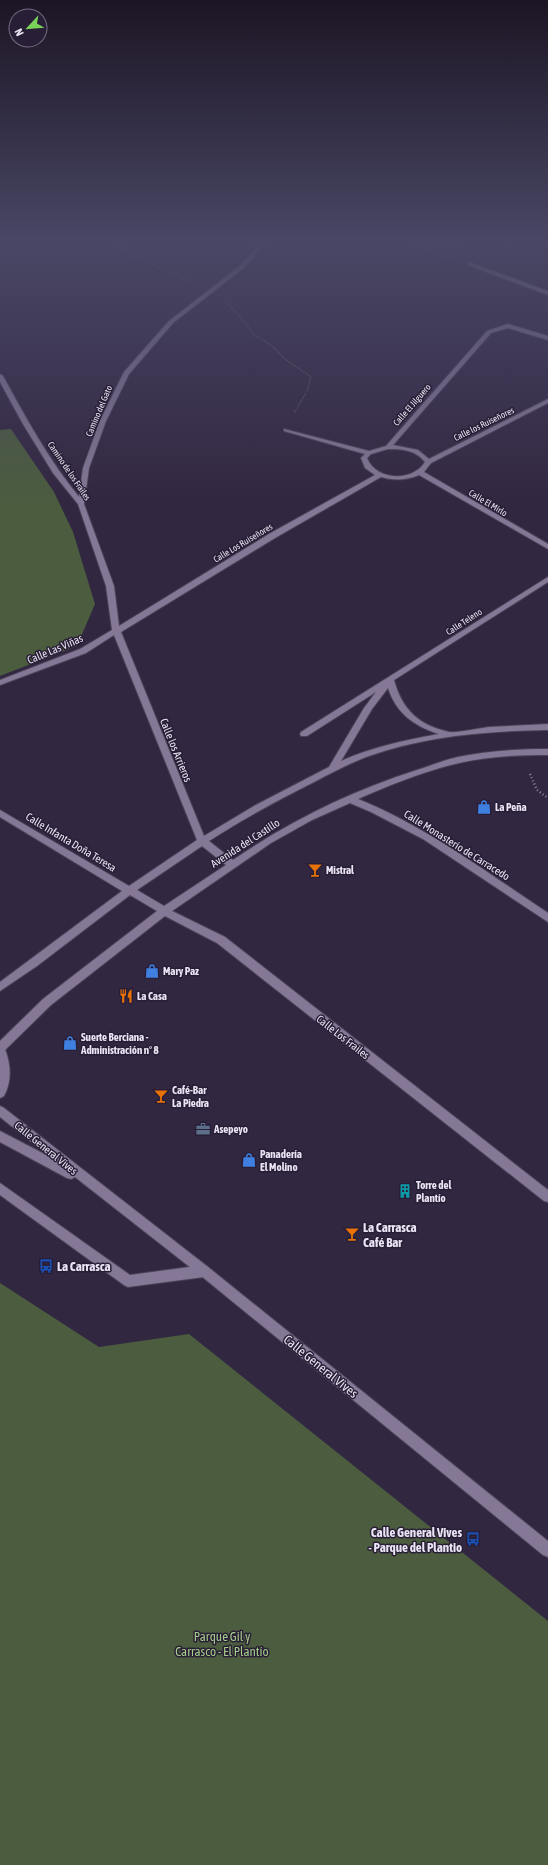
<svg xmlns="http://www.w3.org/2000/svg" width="548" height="1865" font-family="'Asap Condensed',sans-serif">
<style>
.green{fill:#4b5c3f}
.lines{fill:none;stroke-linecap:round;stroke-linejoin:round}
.lane-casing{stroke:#4c4358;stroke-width:2}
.street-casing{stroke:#4c4358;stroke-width:2}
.secondary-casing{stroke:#4c4358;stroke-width:2}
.path-far1{stroke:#8e859a;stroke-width:1.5;stroke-dasharray:0.5 1.5;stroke-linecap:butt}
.path{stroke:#8e859a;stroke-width:2.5;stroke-dasharray:1 2.5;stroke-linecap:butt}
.lane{fill:#847896;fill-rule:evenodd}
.street{fill:#847896;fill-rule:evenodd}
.secondary{fill:#847896;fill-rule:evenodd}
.labels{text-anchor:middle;stroke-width:3;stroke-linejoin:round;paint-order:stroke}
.far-street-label{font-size:9px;fill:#eae4f4;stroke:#281e36}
.street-label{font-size:11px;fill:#eae4f4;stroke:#281e36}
.poi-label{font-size:11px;font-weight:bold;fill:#eae4f4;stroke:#281e36;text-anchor:start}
.near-poi-label{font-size:13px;font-weight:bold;fill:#eae4f4;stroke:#281e36;text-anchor:start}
.near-street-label{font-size:13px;fill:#eae4f4;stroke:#281e36}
.near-park-label{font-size:13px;fill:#a5cc89;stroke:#281e36}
</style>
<rect width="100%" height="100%" fill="#322741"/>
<path class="green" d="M 11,429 L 54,492 L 73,532 L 95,604 L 77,646 L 0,676 L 0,430 Z
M 0,1283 L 99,1347 L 189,1334 L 548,1621 L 548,1865 L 0,1865 Z"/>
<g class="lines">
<defs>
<path id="lane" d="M 0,1183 L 130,1275 L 204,1265 L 208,1267 L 210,1271 L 208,1275 L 204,1277 L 128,1287 L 124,1285 L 0,1195 Z"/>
<path id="street" d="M 262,241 L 266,241 L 245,267 L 173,323 L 129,374 L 106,421 L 89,468 L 84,504 L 114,586 L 119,626 L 269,534 L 375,475 L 365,468 L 361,458 L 365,454 L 284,431 L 284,429 L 369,451 L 386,446 L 487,331 L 508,324 L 548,336 L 548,340 L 508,328 L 491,333 L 393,445 L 418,450 L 429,459 L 548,399 L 548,403 L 431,463 L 424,472 L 548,544 L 548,549 L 419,475 C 407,480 394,481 381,477 L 275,538 L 121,632 L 204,836 L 254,806 L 329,767 L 364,708 L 376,692 L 307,736 L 301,736 L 300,734 L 301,732 L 548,577 L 548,582 L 394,680 C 402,710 419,725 449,732 C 457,733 480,728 489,727 C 509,726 528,725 548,724 L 548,730 C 487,731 424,736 366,757 C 348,764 331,773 314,782 C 278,800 243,819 209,841 L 233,860 C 290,821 351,791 417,770 C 430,766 444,760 458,757 C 487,751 518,749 548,749 L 548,755 C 519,755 488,756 459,763 C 428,770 387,786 358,799 C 427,827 486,872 548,913 L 548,922 L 423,839 L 371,812 L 350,803 L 312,820 L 271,843 L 172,911 L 225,937 L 548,1190 L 548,1202 L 544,1201 L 217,943 L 165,916 L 51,1005 L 4,1051 L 0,1052 L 0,1041 L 43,999 L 157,911 L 130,895 L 37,966 L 0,991 L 0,982 L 122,891 L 0,817 L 0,810 L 129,886 L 197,840 L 114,635 L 86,653 L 0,685 L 0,680 L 80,649 L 112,630 L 106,586 L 78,504 L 53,473 L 23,424 L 0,382 L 0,374 L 3,376 C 26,418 48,459 79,497 L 83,468 L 100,421 L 124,372 L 169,321 L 241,265 ZM 388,449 C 402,449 416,450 425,462 C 413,482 376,481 367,458 L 371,454 ZM 388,688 C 396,713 414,726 439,734 C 406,740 372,747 341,761 L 372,709 ZM 202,846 L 226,865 L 164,906 L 137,890 Z
M 469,262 L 548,291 L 548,295 L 467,265 Z"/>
<path id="secondary" d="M 0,1045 L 4,1046 L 5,1049 C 11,1065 12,1081 4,1096 L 0,1098 Z
M 0,1106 L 4,1108 L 208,1267 L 548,1541 L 548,1557 L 543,1555 L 200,1275 L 75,1177 L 71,1179 L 67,1178 L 0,1142 L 0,1131 L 50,1157 L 0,1117 Z"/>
</defs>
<use href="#lane" class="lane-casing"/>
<use href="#street" class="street-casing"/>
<use href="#secondary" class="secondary-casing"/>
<path class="path-far1" d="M 108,241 L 137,258 L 191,281
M 413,241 L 422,247 L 452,258
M 543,241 L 548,242
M 425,247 L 444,246 L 464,241
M 227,303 L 244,321 L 253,334 L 271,345 L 285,359 L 311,377 L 307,391 L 294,413"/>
<path class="path" d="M 530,774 L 537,790 L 548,798"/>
<use href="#lane" class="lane"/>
<use href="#street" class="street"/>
<use href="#secondary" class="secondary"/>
</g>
<linearGradient id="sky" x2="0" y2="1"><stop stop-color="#1c1524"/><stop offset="0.48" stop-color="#494765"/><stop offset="1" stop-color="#494765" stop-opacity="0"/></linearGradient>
<rect width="548" height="502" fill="url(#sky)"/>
<defs>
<symbol id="shop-bare" viewBox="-9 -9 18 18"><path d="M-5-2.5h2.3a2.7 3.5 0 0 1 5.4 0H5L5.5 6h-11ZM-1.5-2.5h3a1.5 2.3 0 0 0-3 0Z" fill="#3f7fe0" stroke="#281e36" stroke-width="2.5" paint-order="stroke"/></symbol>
<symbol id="bar-bare" viewBox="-9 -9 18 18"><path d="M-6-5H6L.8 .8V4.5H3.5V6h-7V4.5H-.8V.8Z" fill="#e8710a" stroke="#281e36" stroke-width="2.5" paint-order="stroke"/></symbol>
<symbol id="restaurant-bare" viewBox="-9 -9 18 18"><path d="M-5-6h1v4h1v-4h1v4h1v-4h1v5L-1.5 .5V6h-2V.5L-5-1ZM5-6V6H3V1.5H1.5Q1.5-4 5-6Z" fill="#e8710a" stroke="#281e36" stroke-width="2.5" paint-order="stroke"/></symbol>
<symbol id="office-bare" viewBox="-9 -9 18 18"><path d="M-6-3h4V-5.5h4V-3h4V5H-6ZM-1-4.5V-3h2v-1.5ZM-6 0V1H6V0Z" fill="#5c6f8a" stroke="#281e36" stroke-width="2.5" paint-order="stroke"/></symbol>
<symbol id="building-bare" viewBox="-9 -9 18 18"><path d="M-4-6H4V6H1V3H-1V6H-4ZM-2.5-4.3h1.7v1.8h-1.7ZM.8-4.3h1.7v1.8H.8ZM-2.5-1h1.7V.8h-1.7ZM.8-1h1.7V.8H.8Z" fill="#0f9aa8" stroke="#281e36" stroke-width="2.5" paint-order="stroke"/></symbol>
<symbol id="bus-bare" viewBox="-9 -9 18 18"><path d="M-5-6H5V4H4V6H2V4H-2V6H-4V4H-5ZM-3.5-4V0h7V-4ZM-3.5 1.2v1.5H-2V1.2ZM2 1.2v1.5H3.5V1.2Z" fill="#1a4fb4" stroke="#281e36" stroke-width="2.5" paint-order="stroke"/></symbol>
</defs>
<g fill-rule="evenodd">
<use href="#shop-bare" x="474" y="797" width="20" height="20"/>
<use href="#bar-bare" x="305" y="860" width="20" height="20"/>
<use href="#shop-bare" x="142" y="961" width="20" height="20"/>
<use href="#restaurant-bare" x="116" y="986" width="20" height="20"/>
<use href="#shop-bare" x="60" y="1033" width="20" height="20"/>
<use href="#bar-bare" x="151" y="1086" width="20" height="20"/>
<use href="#office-bare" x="193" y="1119" width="20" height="20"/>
<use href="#shop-bare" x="239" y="1150" width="20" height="20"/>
<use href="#building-bare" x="395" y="1181" width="20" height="20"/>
<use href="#bar-bare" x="342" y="1224" width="20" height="20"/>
<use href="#bus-bare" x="36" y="1256" width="20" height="20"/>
<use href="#bus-bare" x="463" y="1529" width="20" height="20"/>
</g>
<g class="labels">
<g class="far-street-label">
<text transform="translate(412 405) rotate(-49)" y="3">Calle El Jilguero</text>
<text transform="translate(99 411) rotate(-67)" y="3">Camino del Gato</text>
<text transform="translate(484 424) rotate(-26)" y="3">Calle los Ruiseñores</text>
<text transform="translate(69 471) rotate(56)" y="3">Camino de los Frailes</text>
<text transform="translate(488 503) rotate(31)" y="3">Calle El Mirlo</text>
<text transform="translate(243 543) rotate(-31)" y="3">Calle Los Ruiseñores</text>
<text transform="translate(464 622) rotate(-33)" y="3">Calle Teleno</text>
</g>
<g class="street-label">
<text transform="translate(55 649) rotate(-23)" y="4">Calle Las Viñas</text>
<text transform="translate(176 750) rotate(68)" y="4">Calle los Arrieros</text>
<text transform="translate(71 842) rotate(31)" y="4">Calle Infanta Doña Teresa</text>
<text transform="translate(245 843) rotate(-33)" y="4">Avenida del Castillo</text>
<text transform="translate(457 845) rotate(32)" y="4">Calle Monasterio de Carracedo</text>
<text transform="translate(343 1037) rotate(38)" y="4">Calle Los Frailes</text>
<text transform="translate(46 1148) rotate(39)" y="4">Calle General Vives</text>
</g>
<g class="poi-label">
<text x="495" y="811">La Peña</text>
<text x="326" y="874">Mistral</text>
<text x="163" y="975">Mary Paz</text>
<text x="137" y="1000">La Casa</text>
<text x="81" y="1041">Suerte Berciana -<tspan x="81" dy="13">Administración n° 8</tspan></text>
<text x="172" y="1094">Café-Bar<tspan x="172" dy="13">La Piedra</tspan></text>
<text x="214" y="1133">Asepeyo</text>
<text x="260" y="1158">Panadería<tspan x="260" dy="13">El Molino</tspan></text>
<text x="416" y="1189">Torre del<tspan x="416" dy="13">Plantío</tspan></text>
</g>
<g class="near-poi-label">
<text x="363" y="1232">La Carrasca<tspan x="363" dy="15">Café Bar</tspan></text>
<text x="57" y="1271">La Carrasca</text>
<text x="462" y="1537" text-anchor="end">Calle General Vives<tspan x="462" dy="15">- Parque del Plantio</tspan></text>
</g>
<g class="near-street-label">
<text transform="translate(321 1366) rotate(39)" y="5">Calle General Vives</text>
</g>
<g class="near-park-label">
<text x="222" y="1641">Parque Gil y<tspan x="222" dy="15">Carrasco - El Plantío</tspan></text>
</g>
</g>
<g transform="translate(28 28) rotate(244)"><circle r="19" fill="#281e36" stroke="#766d82"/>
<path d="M0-3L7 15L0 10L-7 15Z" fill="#79d158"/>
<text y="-6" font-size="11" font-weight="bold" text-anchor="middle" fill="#eae4f4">N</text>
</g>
</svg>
